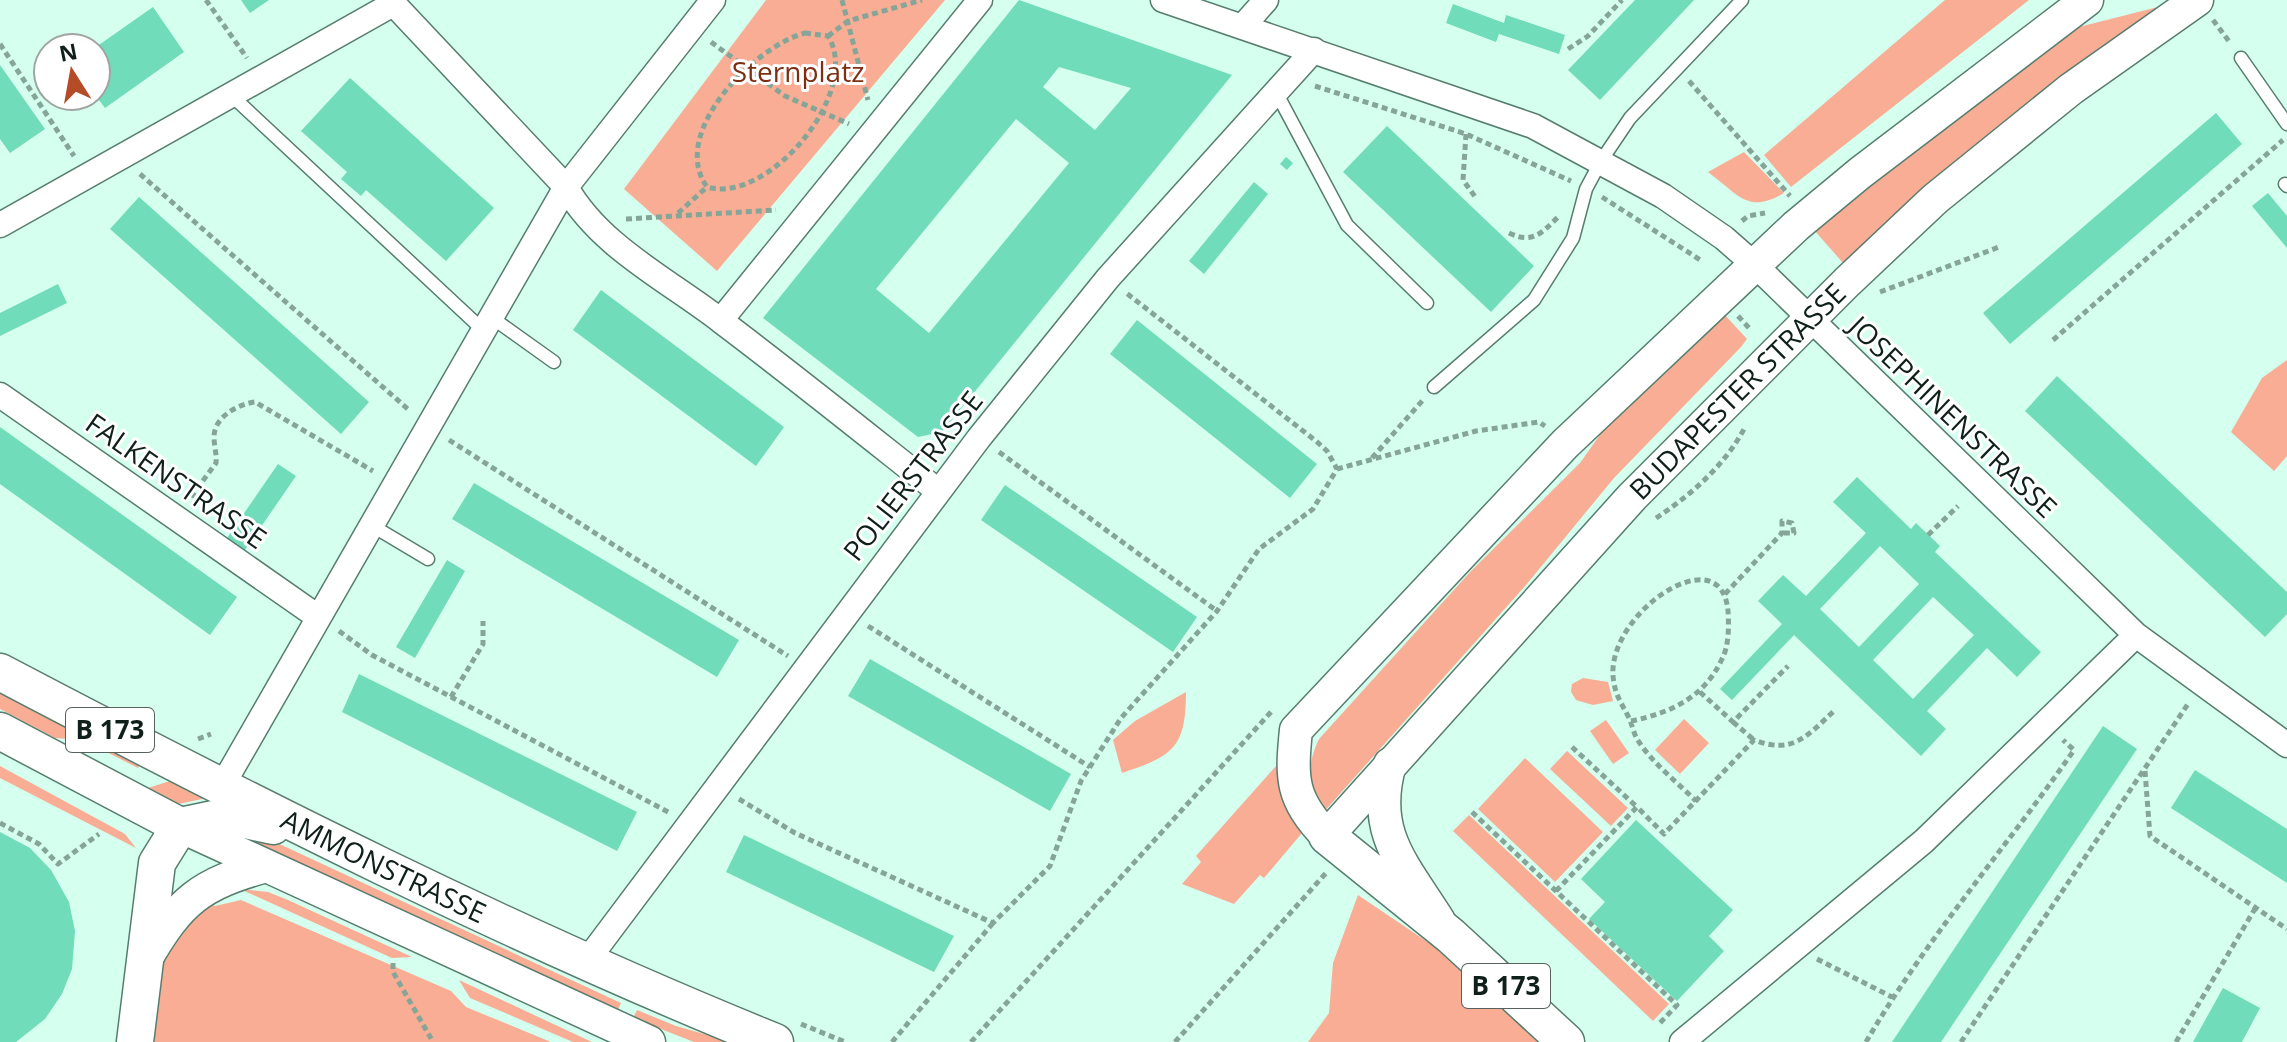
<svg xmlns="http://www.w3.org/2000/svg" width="2287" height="1042" font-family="'Open Sans',sans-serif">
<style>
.green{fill:#f9ad94}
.building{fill:#70dcb9;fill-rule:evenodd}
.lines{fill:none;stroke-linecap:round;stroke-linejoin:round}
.lane-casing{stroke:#577d6f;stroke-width:15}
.street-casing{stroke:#577d6f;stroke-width:27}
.secondary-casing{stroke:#577d6f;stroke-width:35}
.primary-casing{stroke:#577d6f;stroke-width:39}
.path{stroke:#86a599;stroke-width:5;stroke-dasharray:6 4;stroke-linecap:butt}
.lane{stroke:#fff;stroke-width:12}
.street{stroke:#fff;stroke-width:24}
.secondary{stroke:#fff;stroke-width:32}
.primary{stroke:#fff;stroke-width:36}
.labels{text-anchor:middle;stroke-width:6;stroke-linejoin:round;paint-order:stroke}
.shield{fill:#fff;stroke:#57625e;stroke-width:2}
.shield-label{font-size:26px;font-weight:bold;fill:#0f1f19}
.park-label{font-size:28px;fill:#7d2f13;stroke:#fff}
.street-label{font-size:28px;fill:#0f1f19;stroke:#fff}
</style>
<rect width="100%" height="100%" fill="#d5ffee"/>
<path class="green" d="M 766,0 L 945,0 L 717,271 L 624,189 Z
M 1945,0 L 2029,0 L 1791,187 L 1764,155 Z
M 2166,5 L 1844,264 L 1814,230 L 2063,31 Z
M 1744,152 L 1784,193 C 1748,215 1738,194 1708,172 Z
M 1724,314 L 1747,339 L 1741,347 L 1614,478 L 1526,585 L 1322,814 C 1303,792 1308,762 1319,739 L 1471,571 L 1580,463 L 1619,408 Z
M 2287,360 L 2287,456 L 2274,471 L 2231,432 L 2262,378 Z
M 1583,678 L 1608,682 L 1613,701 L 1593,705 L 1576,700 L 1571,692 L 1572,684 Z
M 0,686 L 141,762 L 138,768 L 83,740 L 55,738 L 0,709 Z
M 1186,692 C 1186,749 1172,756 1122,773 L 1113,740 L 1135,721 Z
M 1684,719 L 1709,743 L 1680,774 L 1655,750 Z
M 1606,720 L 1629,753 L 1613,764 L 1590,731 Z
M 1567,751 L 1628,808 L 1611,826 L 1550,769 Z
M 1525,758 L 1603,832 L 1555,882 L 1478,809 Z
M 1277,765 L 1284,801 L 1302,833 L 1264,878 L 1260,875 L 1234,904 L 1182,884 L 1201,862 L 1196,856 Z
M 0,766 L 125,834 L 136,848 L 0,778 Z
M 173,780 L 207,798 L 178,804 L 148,788 Z
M 1469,815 L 1669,1004 L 1653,1021 L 1453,831 Z
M 258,834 L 621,1003 L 617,1012 L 240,836 Z
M 240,889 L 268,892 L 288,900 L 412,957 L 392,958 Z
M 1358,895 L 1438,949 L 1540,1042 L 1308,1042 L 1329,1013 L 1333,963 Z
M 241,900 L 451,991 L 466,1007 L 551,1042 L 154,1042 L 159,977 L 175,928 L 204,902 L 215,906 Z
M 459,980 L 592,1042 L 573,1042 L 470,998 Z
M 637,1010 L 676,1026 L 732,1042 L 694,1042 L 633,1018 Z"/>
<path class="building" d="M 241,0 L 269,0 L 250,13 Z
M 1019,0 L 1232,75 L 942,432 L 918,437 L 763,318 ZM 1059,67 L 1131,88 L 1095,130 L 1043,87 ZM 1016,119 L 1069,163 L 929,333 L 876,289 Z
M 1635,0 L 1694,0 L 1600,100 L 1568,70 Z
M 1453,4 L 1504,23 L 1506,15 L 1565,35 L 1559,54 L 1499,34 L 1496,42 L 1446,23 Z
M 153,7 L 184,52 L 105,108 L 96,96 L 96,47 Z
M 0,65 L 45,129 L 10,153 L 0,139 Z
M 350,78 L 494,208 L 446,261 L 366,190 L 361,196 L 341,179 L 347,172 L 301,131 Z
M 2216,113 L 2242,144 L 2010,344 L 1983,313 Z
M 1387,126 L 1534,266 L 1491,312 L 1343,172 Z
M 1286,157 L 1293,163 L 1287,170 L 1280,164 Z
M 1254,182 L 1268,194 L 1204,274 L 1189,261 Z
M 2268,193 L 2287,216 L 2287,248 L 2252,206 Z
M 139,197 L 369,402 L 341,434 L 110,229 Z
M 58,284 L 67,303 L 0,336 L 0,313 Z
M 601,290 L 784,427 L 756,466 L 573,330 Z
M 1137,320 L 1317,464 L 1290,498 L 1110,354 Z
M 2057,376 L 2287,592 L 2287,614 L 2265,637 L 2025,411 Z
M 0,427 L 237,597 L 210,635 L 0,484 Z
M 278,464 L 296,476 L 243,553 L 225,541 Z
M 1857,477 L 1911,529 L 1916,523 L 1940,546 L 1935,552 L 2041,652 L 2017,677 L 1987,648 L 1927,711 L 1946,729 L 1921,756 L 1794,635 L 1732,700 L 1720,689 L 1782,624 L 1758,601 L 1783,575 L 1806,596 L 1866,533 L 1833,502 ZM 1880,546 L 1919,584 L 1859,647 L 1820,609 ZM 1933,597 L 1974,635 L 1913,699 L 1873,660 Z
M 474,483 L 739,640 L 717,677 L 452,519 Z
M 1005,485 L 1197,617 L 1173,652 L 981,520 Z
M 447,560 L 465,571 L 415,658 L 396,647 Z
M 870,659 L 1071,774 L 1050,811 L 848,696 Z
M 359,674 L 637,812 L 617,851 L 342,712 Z
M 2103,726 L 2137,749 L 1941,1042 L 1892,1042 Z
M 2195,770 L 2287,829 L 2287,883 L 2171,808 Z
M 1636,820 L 1733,910 L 1709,936 L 1724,951 L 1677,1001 L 1589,919 L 1605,902 L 1581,879 Z
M 0,832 L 30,848 L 51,870 L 69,902 L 75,931 L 72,969 L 62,994 L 45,1019 L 16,1042 L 0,1042 Z
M 744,835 L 954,936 L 934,972 L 726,872 Z
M 2223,988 L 2260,1008 L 2242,1042 L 2193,1042 Z"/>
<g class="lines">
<defs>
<path id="lane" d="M 2241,58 L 2287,124
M 1276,92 L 1347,225 L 1427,303
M 231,95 L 483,330
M 2285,184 L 2287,186
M 491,317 L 554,362
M 1434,387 L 1534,300 L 1573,238 L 1586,189 L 1601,161 L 1630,118 L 1742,0
M 371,525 L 428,559"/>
<path id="street" d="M 390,0 L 566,187 C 599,246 668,280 721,321 C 794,376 866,434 938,491
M 1163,0 L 1533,126 L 1663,196 L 1724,238 L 1756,266 L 2136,635 L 2287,745
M 1244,25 L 1266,0
M 0,225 L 393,4
M 721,320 L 980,0
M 0,395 L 318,617
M 222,786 L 566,187 L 713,0
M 586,962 L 979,438 L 1108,278 L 1314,50
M 1682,1042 L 1924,841 L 2136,635"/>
<g id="secondary">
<path id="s1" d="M 2087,0 L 1860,173 L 1796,226 L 1565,444 L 1296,730 C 1291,778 1291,800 1327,836 L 1632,497 L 1847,282 L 1935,199 L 2071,89 L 2197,0"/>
<path d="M 1390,764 C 1370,833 1404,865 1439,921"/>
<path d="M 180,826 L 649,1042"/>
<path d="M 146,959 C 180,900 201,884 266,866"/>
</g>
<g id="primary">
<path id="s2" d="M 0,672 C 253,805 510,935 775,1042"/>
<path d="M 0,731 L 180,826"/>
<path d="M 1327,836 L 1451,936 L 1566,1042"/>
<path d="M 135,1042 L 157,863 L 180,826 L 227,816 L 273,826"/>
</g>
</defs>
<use href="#lane" class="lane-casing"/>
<use href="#street" class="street-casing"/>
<use href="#secondary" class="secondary-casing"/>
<use href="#primary" class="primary-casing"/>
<path class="path" d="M 206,0 L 247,58
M 842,0 L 868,100
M 2213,20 L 2231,44
M 805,33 L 828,36 C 863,92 768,205 707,187 C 668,133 755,46 805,33 Z
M 828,36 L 848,21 L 922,0
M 711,42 L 785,96 L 849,124
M 0,44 L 74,156
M 1568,49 L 1588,36 L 1622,0
M 1689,81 L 1790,196
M 1315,86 L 1466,134 L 1571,181
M 1466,134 L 1463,180 L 1476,198
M 140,174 L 409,410
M 1602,197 L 1702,261
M 678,213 L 707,187
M 626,219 L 776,210
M 1742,221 L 1748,216 L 1765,213
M 1509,233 C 1532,244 1541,234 1558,217
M 1880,292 L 1999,247
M 1738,316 L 1751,330
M 2053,340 L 2283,140
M 449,440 L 788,656
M 999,452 L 1217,611
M 1372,458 L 1423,400
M 1337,469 L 1476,431 L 1539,422 L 1545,426
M 191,497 L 216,463 C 217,454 214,446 214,437 C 214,417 238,404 255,402 L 373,471
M 1656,518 C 1690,496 1725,465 1744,429
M 1928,535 L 1958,506
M 1725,594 L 1782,533 L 1782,521 L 1792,523 L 1794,533 L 1782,533
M 868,626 L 1090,767
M 339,631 L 372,655 L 670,813
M 1700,692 L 1733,722 L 1788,666
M 451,697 L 483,644 L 483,621
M 1631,721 C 1670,713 1704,698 1722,659 C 1729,646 1729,626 1728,611 C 1721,533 1600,618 1614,683 C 1616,696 1622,704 1628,716 C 1632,723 1633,732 1637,739 C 1652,763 1676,781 1696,801
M 1733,722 L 1754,740
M 198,739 L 211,734
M 1572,747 L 1637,807
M 2145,771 L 2150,836 L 2287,929
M 739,799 L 795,833 L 993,923 L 1050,866 L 1081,781 L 1121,718 L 1217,611 L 1259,549 L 1313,509 L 1337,469 L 1327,451 L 1316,441 L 1125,292
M 1472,812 L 1677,1005 L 1658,1025
M 0,823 L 39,844 L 58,864 L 99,834
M 1556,891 L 1637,807 L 1664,834 L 1754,740 C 1793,755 1807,736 1835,710
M 1817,959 L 1892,997
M 393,963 L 393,972 L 433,1042
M 801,1024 L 845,1042
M 892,1042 L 993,923
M 971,1042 L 1271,712
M 1175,1042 L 1326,873
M 1866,1042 C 1926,939 2006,848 2074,750 L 2063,740
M 1961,1042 L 2188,704
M 2176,1042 L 2256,907"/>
<use href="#lane" class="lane"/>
<use href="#street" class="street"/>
<use href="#secondary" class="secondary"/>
<use href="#primary" class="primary"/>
</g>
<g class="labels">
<g class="shield">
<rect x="66" y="708" width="88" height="44" rx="6"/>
<rect x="1462" y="964" width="88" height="44" rx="6"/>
</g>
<g class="shield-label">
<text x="110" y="739">B 173</text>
<text x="1506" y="995">B 173</text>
</g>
<g class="park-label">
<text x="798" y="82">Sternplatz</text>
</g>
<g class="street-label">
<text dy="10" stroke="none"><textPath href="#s1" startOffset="1800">BUDAPESTER STRASSE</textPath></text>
<text transform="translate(1953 417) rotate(44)" y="10">JOSEPHINENSTRASSE</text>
<text transform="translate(913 476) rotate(-52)" y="10">POLIERSTRASSE</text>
<text transform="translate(176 481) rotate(35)" y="10">FALKENSTRASSE</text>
<text dy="10" stroke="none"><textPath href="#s2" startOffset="430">AMMONSTRASSE</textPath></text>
</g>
</g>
<g transform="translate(72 72) rotate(349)"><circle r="38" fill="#ffffff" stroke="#9fa5a3" stroke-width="2"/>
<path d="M0-6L14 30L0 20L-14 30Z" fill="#b34c27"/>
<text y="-12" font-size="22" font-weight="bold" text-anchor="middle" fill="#0f1f19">N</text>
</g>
</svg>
